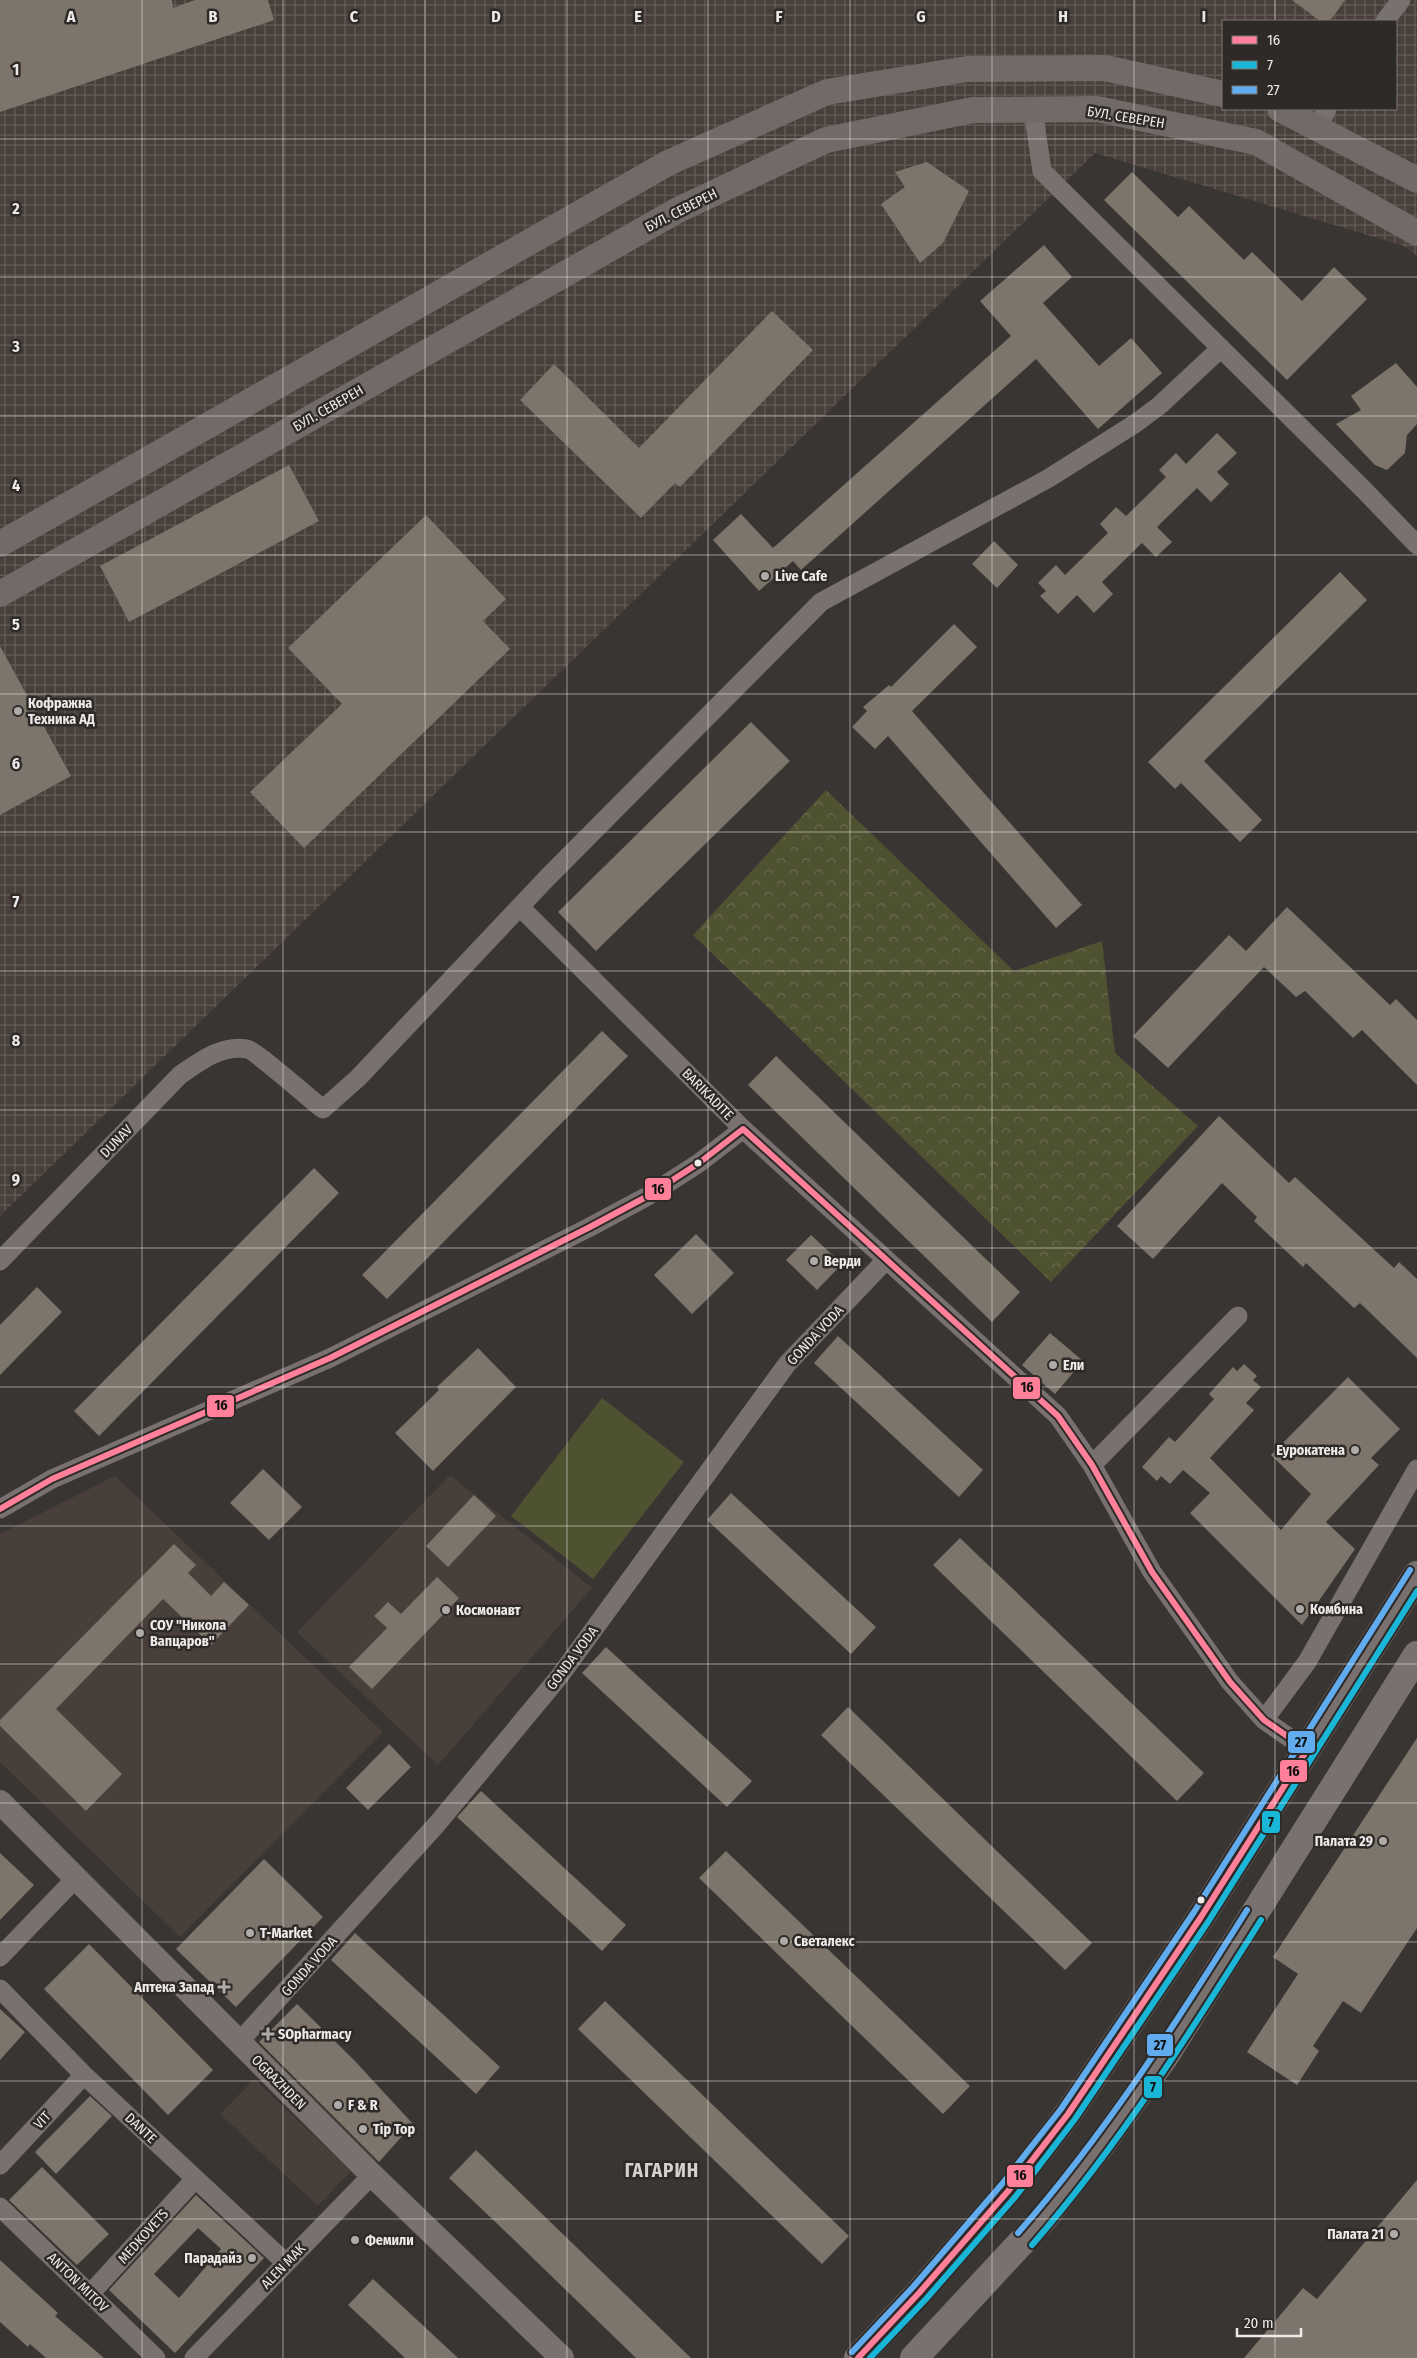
<svg xmlns="http://www.w3.org/2000/svg" width="1417" height="2358" font-family="'Fira Sans Condensed',sans-serif">
<style>
.built{fill:#483f3a}
.industrial{fill:url(#industrial-grid);fill-rule:evenodd}
.park{fill:url(#park-crowns)}
.pitch{fill:#4f5231}
.building{fill:#7d756b;fill-rule:evenodd}
.lines{fill:none;stroke-linecap:round;stroke-linejoin:round}
.minor{stroke:#797070;stroke-width:19}
.tertiary{stroke:#797070;stroke-width:24}
.secondary{stroke:#726969;stroke-width:26}
.primary{stroke:#797170;stroke-width:28}
.bus-1-casing{stroke:#2e2a28;stroke-width:10}
.bus-2-casing{stroke:#2e2a28;stroke-width:10}
.bus-3-casing{stroke:#2e2a28;stroke-width:10}
.bus-1{stroke:#ff8098;stroke-width:6}
.bus-2{stroke:#1ab6d8;stroke-width:6}
.bus-3{stroke:#60acee;stroke-width:6}
.grid{fill:none;stroke:#edeae9;stroke-width:1;stroke-opacity:0.55}
.poi-dot{fill:#aeaba9;stroke:#2e2a28;stroke-width:2}
.bus-dot{fill:#edeae9;stroke:#2e2a28;stroke-width:2}
.labels{text-anchor:middle;stroke-width:5;stroke-linejoin:round;paint-order:stroke}
.street-label{font-size:14px;fill:#edeae9;stroke:#2e2a28}
.poi-label{font-size:14px;font-weight:bold;fill:#edeae9;stroke:#2e2a28;text-anchor:start}
.district-label{font-size:19px;font-weight:bold;letter-spacing:1px;fill:#d6d0cd;stroke:#2e2a28}
.grid-label{font-size:16px;text-anchor:middle;font-weight:bold;fill:#edeae9;stroke:#2e2a28;stroke-width:5;stroke-linejoin:round;paint-order:stroke}
.line-badge{stroke:#2e2a28;stroke-width:2}
.pale-badge-label{font-size:14px;text-anchor:middle;font-weight:bold;fill:#111}
</style>
<defs>
<pattern id="industrial-grid" width="8" height="8" patternUnits="userSpaceOnUse" patternTransform="scale(1.25)"><rect width="8" height="8" fill="#483f3a"/><path d="M0 4h8M4 0v8" fill="none" stroke="#635b56"/></pattern>
<pattern id="park-crowns" width="20" height="18" patternUnits="userSpaceOnUse" patternTransform="scale(1.25)"><rect width="20" height="18" fill="#4f5231"/><path d="M2 6a3 3 0 1 1 6 0M12 15a3 3 0 1 1 6 0" fill="none" stroke="#696b4f"/></pattern>
</defs>
<rect width="100%" height="100%" fill="#383533"/>
<path class="built" d="M 450,1475 L 592,1588 L 438,1765 L 297,1632 Z
M 115,1476 L 383,1732 L 180,1937 L 0,1762 L 0,1534 Z
M 254,2079 L 351,2171 L 318,2206 L 220,2114 Z"/>
<path class="industrial" d="M 0,0 L 1417,0 L 1417,256 L 1404,246 L 1095,153 L 0,1216 ZM 1223,21 L 1396,21 L 1396,109 L 1223,109 Z"/>
<path class="park" d="M 826,790 L 1014,971 L 1102,941 L 1115,1053 L 1198,1126 L 1051,1282 L 693,935 Z"/>
<path class="pitch" d="M 602,1398 L 684,1462 L 593,1579 L 511,1516 Z"/>
<path class="building" d="M 0,0 L 172,0 L 173,8 L 195,0 L 268,0 L 274,20 L 0,112 Z
M 1292,0 L 1345,0 L 1330,21 L 1320,21 Z
M 927,162 L 969,191 L 943,243 L 920,263 L 881,204 L 905,187 L 895,172 Z
M 1132,172 L 1178,217 L 1189,206 L 1244,260 L 1252,252 L 1302,301 L 1334,267 L 1367,299 L 1287,380 L 1104,200 Z
M 1044,245 L 1072,277 L 1043,303 L 1099,366 L 1131,338 L 1162,373 L 1098,429 L 1036,359 L 801,570 L 793,561 L 759,591 L 713,540 L 741,514 L 773,548 L 1011,336 L 980,301 Z
M 772,311 L 813,350 L 680,487 L 675,483 L 641,518 L 520,400 L 554,364 L 639,448 Z
M 1396,363 L 1417,387 L 1417,424 L 1407,435 L 1405,453 L 1387,470 L 1375,465 L 1336,424 L 1361,410 L 1351,396 Z
M 1217,433 L 1237,453 L 1217,472 L 1229,484 L 1211,502 L 1197,488 L 1157,527 L 1172,542 L 1156,557 L 1142,543 L 1102,582 L 1113,594 L 1094,613 L 1077,595 L 1058,614 L 1040,596 L 1046,591 L 1038,583 L 1056,565 L 1065,575 L 1108,533 L 1100,524 L 1116,507 L 1126,516 L 1166,477 L 1159,470 L 1176,453 L 1186,464 Z
M 289,465 L 319,521 L 129,622 L 100,566 Z
M 426,515 L 506,599 L 483,621 L 510,649 L 304,848 L 250,792 L 342,704 L 288,648 Z
M 994,541 L 1018,565 L 997,588 L 972,564 Z
M 1340,572 L 1367,600 L 1204,761 L 1262,820 L 1240,842 L 1181,783 L 1175,789 L 1148,762 Z
M 954,624 L 977,647 L 912,711 L 1082,905 L 1056,928 L 888,736 L 875,749 L 852,727 L 867,711 L 863,707 L 889,685 L 891,687 Z
M 0,646 L 71,776 L 0,815 Z
M 751,722 L 790,761 L 596,951 L 558,912 Z
M 1287,907 L 1390,1005 L 1396,999 L 1417,1020 L 1417,1085 L 1362,1030 L 1353,1038 L 1305,991 L 1296,997 L 1264,967 L 1168,1068 L 1133,1036 L 1229,935 L 1246,951 Z
M 602,1031 L 628,1056 L 387,1299 L 362,1275 Z
M 776,1056 L 1020,1292 L 992,1322 L 748,1085 Z
M 1219,1116 L 1289,1183 L 1295,1177 L 1394,1268 L 1399,1262 L 1417,1279 L 1417,1358 L 1360,1303 L 1354,1308 L 1306,1263 L 1303,1267 L 1254,1221 L 1257,1217 L 1222,1183 L 1153,1259 L 1117,1226 Z
M 314,1168 L 339,1193 L 99,1436 L 74,1411 Z
M 696,1234 L 734,1273 L 692,1314 L 654,1275 Z
M 811,1235 L 842,1264 L 817,1290 L 786,1260 Z
M 37,1287 L 62,1312 L 0,1375 L 0,1325 Z
M 1050,1333 L 1083,1361 L 1055,1394 L 1022,1365 Z
M 838,1336 L 983,1470 L 959,1497 L 814,1363 Z
M 478,1348 L 516,1387 L 433,1471 L 395,1433 L 439,1390 L 437,1387 Z
M 1244,1364 L 1257,1376 L 1253,1380 L 1261,1387 L 1246,1403 L 1254,1410 L 1210,1458 L 1281,1530 L 1311,1494 L 1271,1455 L 1348,1377 L 1400,1429 L 1371,1458 L 1379,1465 L 1326,1522 L 1355,1549 L 1302,1625 L 1190,1513 L 1210,1493 L 1183,1470 L 1170,1484 L 1161,1476 L 1157,1481 L 1142,1467 L 1169,1437 L 1175,1442 L 1214,1399 L 1209,1394 L 1233,1367 L 1237,1371 Z
M 263,1469 L 302,1507 L 269,1540 L 230,1503 Z
M 731,1493 L 876,1627 L 851,1654 L 707,1520 Z
M 474,1495 L 496,1516 L 448,1567 L 426,1546 Z
M 960,1538 L 1204,1773 L 1177,1801 L 933,1565 Z
M 174,1544 L 196,1565 L 188,1573 L 211,1596 L 224,1582 L 249,1605 L 211,1645 L 163,1599 L 56,1709 L 122,1774 L 86,1811 L 0,1726 L 0,1720 Z
M 437,1577 L 459,1598 L 372,1689 L 349,1667 L 387,1628 L 374,1616 L 388,1602 L 401,1614 Z
M 606,1647 L 752,1781 L 727,1807 L 582,1673 Z
M 848,1707 L 1092,1943 L 1065,1970 L 821,1735 Z
M 1417,1738 L 1417,1928 L 1361,2013 L 1343,2001 L 1313,2046 L 1319,2051 L 1297,2085 L 1247,2052 L 1298,1974 L 1273,1957 Z
M 389,1744 L 411,1767 L 368,1810 L 346,1788 Z
M 481,1791 L 626,1925 L 602,1951 L 457,1817 Z
M 726,1851 L 970,2086 L 943,2114 L 699,1878 Z
M 0,1853 L 34,1885 L 0,1920 Z
M 264,1859 L 323,1917 L 236,2007 L 176,1949 Z
M 355,1933 L 500,2067 L 476,2094 L 331,1960 Z
M 89,1944 L 213,2070 L 168,2115 L 44,1989 Z
M 605,2001 L 849,2236 L 822,2264 L 578,2029 Z
M 297,2004 L 354,2060 L 413,2124 L 379,2162 L 259,2042 Z
M 0,2009 L 25,2032 L 0,2060 Z
M 90,2096 L 112,2116 L 56,2174 L 35,2152 Z
M 476,2150 L 691,2358 L 636,2358 L 509,2235 L 449,2178 Z
M 42,2167 L 109,2234 L 77,2265 L 9,2200 Z
M 1417,2180 L 1417,2358 L 1244,2358 L 1303,2288 L 1317,2299 Z
M 196,2195 L 264,2258 L 175,2353 L 109,2290 ZM 198,2228 L 221,2249 L 179,2298 L 154,2274 Z
M 0,2260 L 58,2313 L 55,2316 L 104,2358 L 46,2358 L 30,2344 L 28,2347 L 0,2322 Z
M 373,2279 L 458,2358 L 405,2358 L 348,2305 Z"/>
<g class="lines">
<path class="minor" d="M 1385,21 L 1401,0
M 1033,110 L 1042,171 L 1364,490 L 1417,545
M 1318,128 L 1327,109
M 520,907 L 743,1129 L 1058,1416 L 1092,1465 L 1152,1572 L 1230,1682 L 1264,1720 L 1307,1750
M 0,1261 L 180,1075 C 199,1062 222,1044 247,1049 C 256,1051 311,1100 323,1109 L 358,1078 L 547,878 L 821,602 L 1049,478 L 1136,423 L 1160,405 L 1221,348
M 1092,1465 L 1238,1316
M 0,1509 L 52,1479 L 330,1358 L 588,1228 L 646,1197 L 699,1163 L 743,1129
M 1264,1720 L 1307,1662 L 1417,1469
M 0,1957 L 75,1879
M 0,1989 L 84,2075 L 286,2263
M 239,2042 L 437,1824 L 559,1677 L 787,1364 L 886,1260
M 0,2165 L 84,2075
M 0,2207 L 156,2358
M 90,2294 L 195,2179
M 194,2358 L 372,2175"/>
<path class="tertiary" d="M 0,1802 L 372,2175 L 562,2358"/>
<path class="secondary" d="M 1280,109 L 1417,180
M 0,544 L 668,163 L 827,92 L 967,69 L 1105,68 L 1223,94
M 0,594 L 678,210 L 826,140 L 973,110 L 1097,109 L 1256,142 L 1417,233"/>
<path class="primary" d="M 858,2358 L 919,2293 L 1009,2190 L 1068,2114 L 1201,1917 L 1417,1575
M 914,2358 L 1044,2218 L 1101,2145 L 1165,2056 L 1417,1655"/>
<defs>
<path id="bus-1" d="M 0,1509 L 52,1479 L 330,1358 L 588,1228 L 646,1197 L 699,1163 L 743,1129 L 1058,1416 L 1092,1465 L 1152,1572 L 1230,1682 L 1264,1720 L 1307,1750 L 1201,1917 L 1068,2114 L 1009,2190 L 919,2293 L 858,2358"/>
<path id="bus-2" d="M 1032,2245 C 1120,2144 1190,2033 1261,1920
M 870,2358 L 926,2299 L 1016,2196 L 1075,2119 L 1208,1922 L 1417,1591"/>
<path id="bus-3" d="M 1018,2233 C 1106,2133 1176,2023 1247,1910
M 852,2352 L 913,2287 L 1002,2184 L 1061,2109 L 1194,1912 L 1410,1570"/>
</defs>
<use href="#bus-1" class="bus-1-casing"/>
<use href="#bus-2" class="bus-2-casing"/>
<use href="#bus-3" class="bus-3-casing"/>
<use href="#bus-1" class="bus-1"/>
<use href="#bus-2" class="bus-2"/>
<use href="#bus-3" class="bus-3"/>
</g>
<path class="grid" d="M 142,0 L 142,2358M 283,0 L 283,2358M 425,0 L 425,2358M 567,0 L 567,2358M 708,0 L 708,2358M 850,0 L 850,2358M 992,0 L 992,2358M 1134,0 L 1134,2358M 1275,0 L 1275,21M 1275,109 L 1275,2358M 0,139 L 1417,139M 0,277 L 1417,277M 0,416 L 1417,416M 0,555 L 1417,555M 0,694 L 1417,694M 0,832 L 1417,832M 0,971 L 1417,971M 0,1110 L 1417,1110M 0,1248 L 1417,1248M 0,1387 L 1417,1387M 0,1526 L 1417,1526M 0,1664 L 1417,1664M 0,1803 L 1417,1803M 0,1942 L 1417,1942M 0,2081 L 1417,2081M 0,2219 L 1417,2219"/>
<g class="poi-dot">
<circle cx="765" cy="576" r="5"/>
<circle cx="18" cy="711" r="5"/>
<circle cx="814" cy="1261" r="5"/>
<circle cx="1053" cy="1365" r="5"/>
<circle cx="1355" cy="1450" r="5"/>
<circle cx="1300" cy="1609" r="5"/>
<circle cx="446" cy="1610" r="5"/>
<circle cx="140" cy="1633" r="5"/>
<circle cx="1383" cy="1841" r="5"/>
<circle cx="250" cy="1933" r="5"/>
<circle cx="784" cy="1941" r="5"/>
<path d="M221.5 1979.5h5v5h5v5h-5v5h-5v-5h-5v-5h5z"/>
<path d="M265.5 2026.5h5v5h5v5h-5v5h-5v-5h-5v-5h5z"/>
<circle cx="338" cy="2105" r="5"/>
<circle cx="363" cy="2129" r="5"/>
<circle cx="1394" cy="2234" r="5"/>
<circle cx="355" cy="2240" r="5"/>
<circle cx="252" cy="2258" r="5"/>
</g>
<g class="bus-dot">
<circle cx="698" cy="1163" r="4.5"/>
<circle cx="1201" cy="1900" r="4.5"/>
</g>
<g class="labels">
<g class="street-label">
<text transform="translate(1126 117) rotate(9)" y="5">БУЛ. СЕВЕРЕН</text>
<text transform="translate(681 210) rotate(-27)" y="5">БУЛ. СЕВЕРЕН</text>
<text transform="translate(328 408) rotate(-30)" y="5">БУЛ. СЕВЕРЕН</text>
<text transform="translate(708 1094) rotate(45)" y="5">BARIKADITE</text>
<text transform="translate(116 1141) rotate(-46)" y="5">DUNAV</text>
<text transform="translate(815 1335) rotate(-47)" y="5">GONDA VODA</text>
<text transform="translate(572 1658) rotate(-53)" y="5">GONDA VODA</text>
<text transform="translate(309 1966) rotate(-48)" y="5">GONDA VODA</text>
<text transform="translate(279 2082) rotate(45)" y="5">OGRAZHDEN</text>
<text transform="translate(42 2120) rotate(-47)" y="5">VIT</text>
<text transform="translate(141 2128) rotate(43)" y="5">DANTE</text>
<text transform="translate(143 2236) rotate(-48)" y="5">MEDKOVETS</text>
<text transform="translate(283 2266) rotate(-46)" y="5">ALEN MAK</text>
<text transform="translate(78 2282) rotate(44)" y="5">ANTON MITOV</text>
</g>
<g class="poi-label">
<text x="775" y="581">Live Cafe</text>
<text x="28" y="708">Кофражна<tspan x="28" dy="16">Техника АД</tspan></text>
<text x="824" y="1266">Верди</text>
<text x="1063" y="1370">Ели</text>
<text x="1345" y="1455" text-anchor="end">Еурокатена</text>
<text x="1310" y="1614">Комбина</text>
<text x="456" y="1615">Космонавт</text>
<text x="150" y="1630">СОУ "Никола<tspan x="150" dy="16">Вапцаров"</tspan></text>
<text x="1373" y="1846" text-anchor="end">Палата 29</text>
<text x="260" y="1938">T-Market</text>
<text x="794" y="1946">Светалекс</text>
<text x="214" y="1992" text-anchor="end">Аптека Запад</text>
<text x="278" y="2039">SOpharmacy</text>
<text x="348" y="2110">F &amp; R</text>
<text x="373" y="2134">Tip Top</text>
<text x="1384" y="2239" text-anchor="end">Палата 21</text>
<text x="365" y="2245">Фемили</text>
<text x="242" y="2263" text-anchor="end">Парадайз</text>
</g>
<g class="district-label">
<text x="662" y="2177">ГАГАРИН</text>
</g>
</g>
<g class="grid-label">
<text x="71" y="22">A</text>
<text x="213" y="22">B</text>
<text x="354" y="22">C</text>
<text x="496" y="22">D</text>
<text x="638" y="22">E</text>
<text x="779" y="22">F</text>
<text x="921" y="22">G</text>
<text x="1063" y="22">H</text>
<text x="1204" y="22">I</text>
<text x="16" y="75">1</text>
<text x="16" y="214">2</text>
<text x="16" y="352">3</text>
<text x="16" y="491">4</text>
<text x="16" y="630">5</text>
<text x="16" y="769">6</text>
<text x="16" y="907">7</text>
<text x="16" y="1046">8</text>
<text x="16" y="1185">9</text>
</g>
<g class="line-badge">
<rect x="644" y="1177" width="28" height="24" rx="5" fill="#ff8098"/>
<rect x="1012" y="1376" width="29" height="24" rx="5" fill="#ff8098"/>
<rect x="206" y="1394" width="29" height="24" rx="5" fill="#ff8098"/>
<rect x="1287" y="1730" width="29" height="24" rx="5" fill="#60acee"/>
<rect x="1279" y="1759" width="29" height="24" rx="5" fill="#ff8098"/>
<rect x="1261" y="1810" width="20" height="24" rx="5" fill="#1ab6d8"/>
<rect x="1146" y="2033" width="28" height="24" rx="5" fill="#60acee"/>
<rect x="1143" y="2075" width="20" height="24" rx="5" fill="#1ab6d8"/>
<rect x="1006" y="2164" width="28" height="24" rx="5" fill="#ff8098"/>
</g>
<g class="pale-badge-label">
<text x="658" y="1194">16</text>
<text x="1027" y="1392">16</text>
<text x="221" y="1410">16</text>
<text x="1301" y="1747">27</text>
<text x="1293" y="1776">16</text>
<text x="1271" y="1827">7</text>
<text x="1160" y="2050">27</text>
<text x="1153" y="2092">7</text>
<text x="1020" y="2180">16</text>
</g>
<rect x="1222" y="20" width="175" height="90" fill="#2e2a28" stroke="#7a7775"/>
<rect x="1232" y="36" width="25" height="8" fill="#ff8098" stroke="#7a7775"/>
<text x="1267" y="45" font-size="15" fill="#edeae9">16</text>
<rect x="1232" y="61" width="25" height="8" fill="#1ab6d8" stroke="#7a7775"/>
<text x="1267" y="70" font-size="15" fill="#edeae9">7</text>
<rect x="1232" y="86" width="25" height="8" fill="#60acee" stroke="#7a7775"/>
<text x="1267" y="95" font-size="15" fill="#edeae9">27</text>
<path d="M1237 2328v8h64v-8" fill="none" stroke="#edeae9" stroke-width="2.5"/>
<text x="1244" y="2328" font-size="15" fill="#edeae9" stroke="#2e2a28" stroke-width="4" paint-order="stroke">20 m</text>
</svg>
